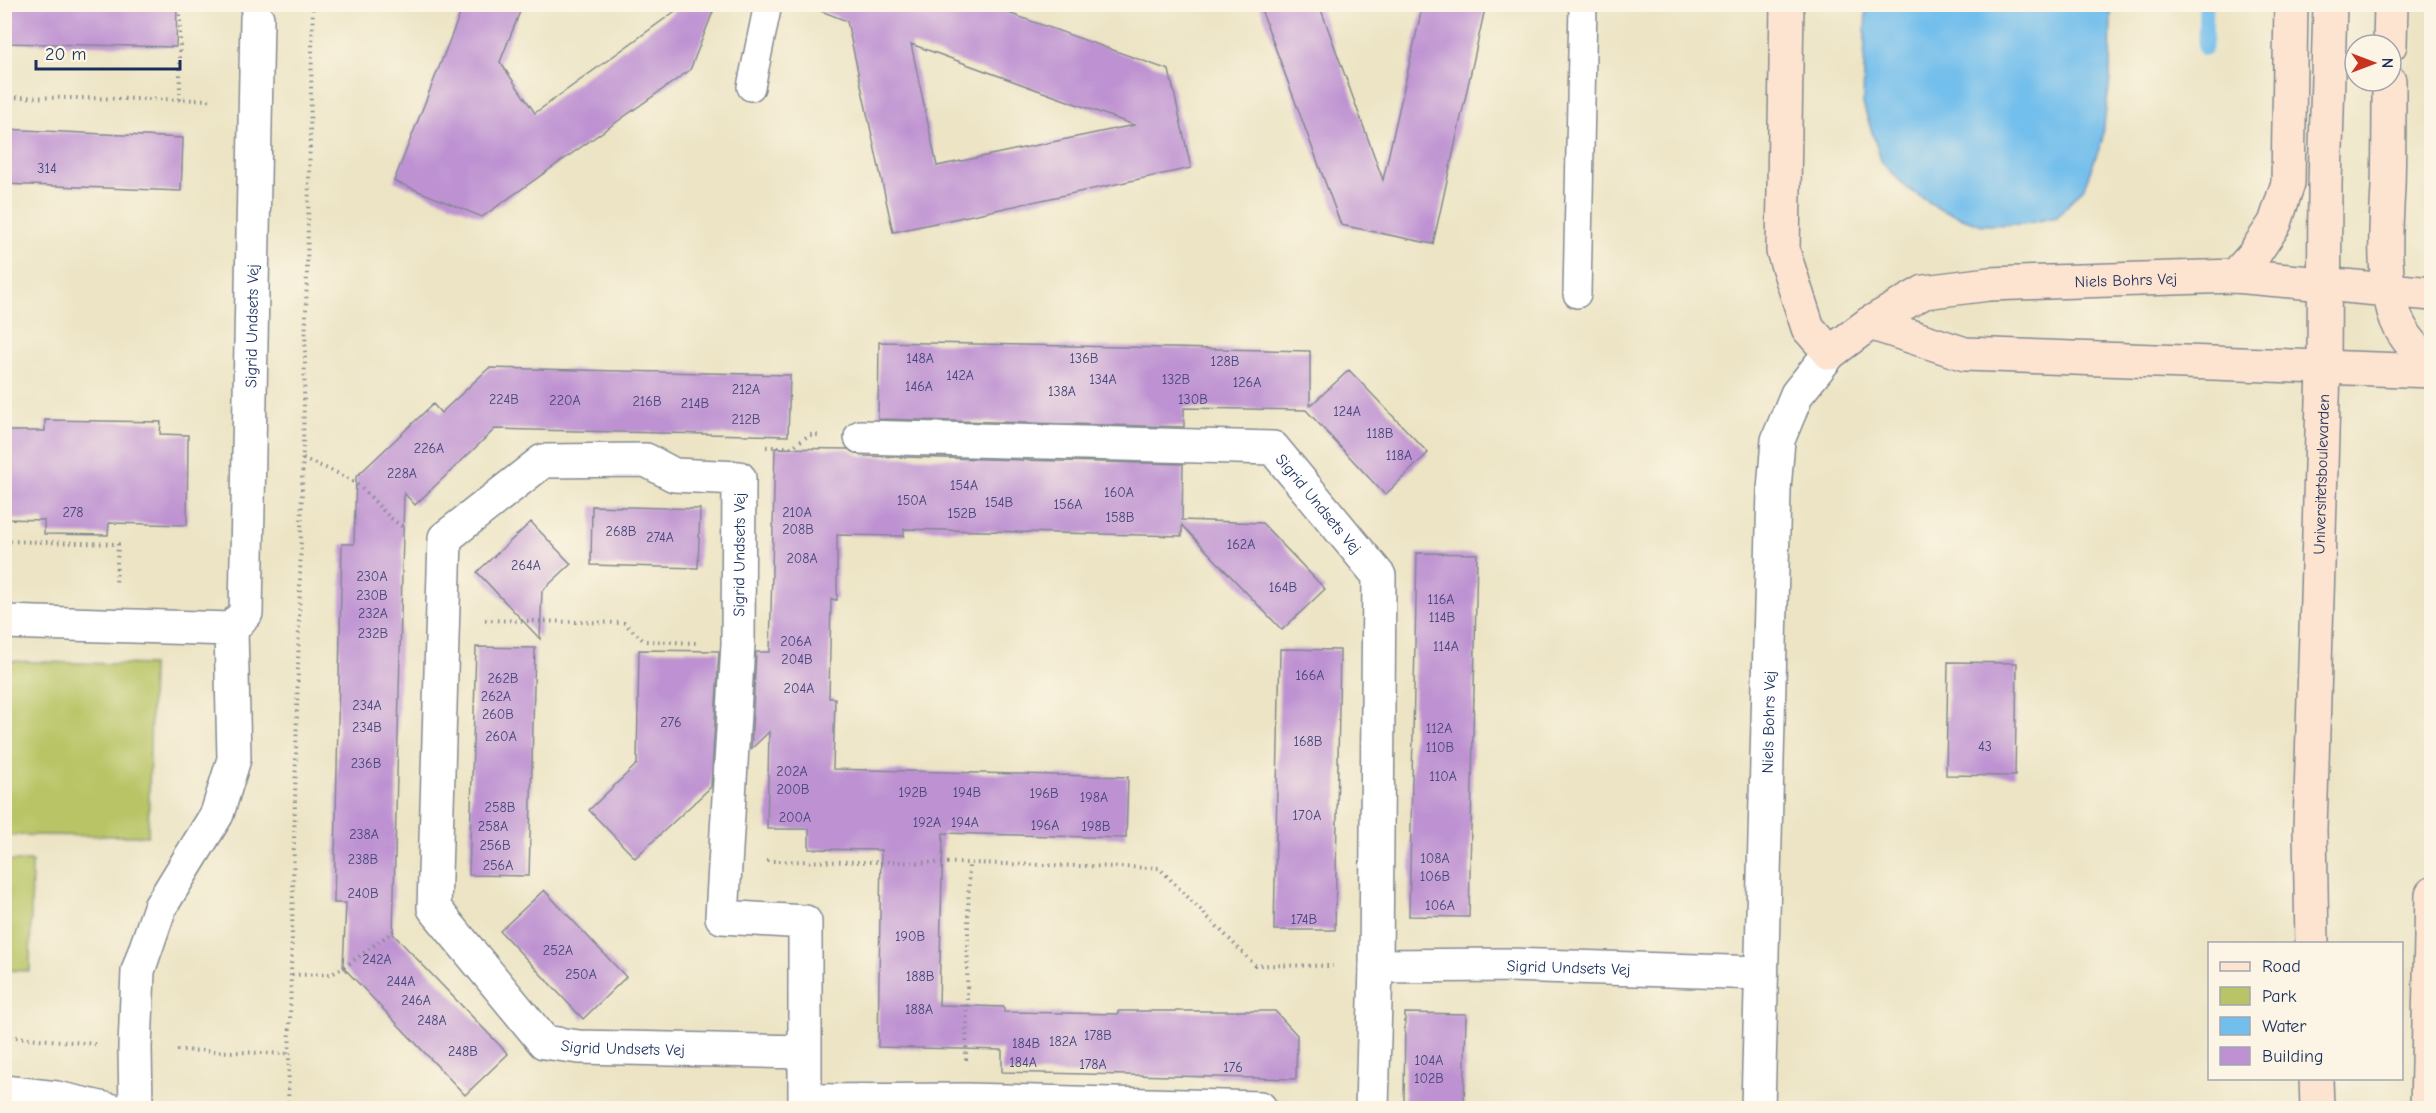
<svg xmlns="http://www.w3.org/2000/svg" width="2436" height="1113" font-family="'Comic Neue',sans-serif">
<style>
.green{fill:#b8c465;stroke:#6a7a62;stroke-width:1.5}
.water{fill:#72beec;stroke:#4676a5;stroke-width:1.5}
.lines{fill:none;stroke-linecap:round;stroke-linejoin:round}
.stream{stroke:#72beec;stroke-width:15}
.building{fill:#be92d2;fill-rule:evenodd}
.lane-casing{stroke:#848a91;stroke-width:30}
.street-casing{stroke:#848a91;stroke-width:36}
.secondary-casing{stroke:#848a91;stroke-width:36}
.path{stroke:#848a91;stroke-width:4;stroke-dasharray:1.5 4.5;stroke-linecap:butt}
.lane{stroke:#fff;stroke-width:27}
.street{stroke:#fff;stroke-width:33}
.secondary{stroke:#fde4d1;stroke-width:33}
.labels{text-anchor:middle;stroke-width:6;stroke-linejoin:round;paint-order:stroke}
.number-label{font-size:14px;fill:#44487b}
.street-label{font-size:16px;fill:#1b2f5e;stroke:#fcf5e5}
</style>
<rect width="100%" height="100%" fill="#fcf5e5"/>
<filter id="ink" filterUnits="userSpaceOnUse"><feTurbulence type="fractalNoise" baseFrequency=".0167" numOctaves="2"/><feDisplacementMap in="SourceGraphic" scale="12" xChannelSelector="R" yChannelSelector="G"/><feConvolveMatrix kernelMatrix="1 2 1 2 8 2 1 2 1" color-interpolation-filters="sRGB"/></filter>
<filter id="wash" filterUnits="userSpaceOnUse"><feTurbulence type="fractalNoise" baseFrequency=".008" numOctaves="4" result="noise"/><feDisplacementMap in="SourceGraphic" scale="24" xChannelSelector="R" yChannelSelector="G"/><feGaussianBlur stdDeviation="1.35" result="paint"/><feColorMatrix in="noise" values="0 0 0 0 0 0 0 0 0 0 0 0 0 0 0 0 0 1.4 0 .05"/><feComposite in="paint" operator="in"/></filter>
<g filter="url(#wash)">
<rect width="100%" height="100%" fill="#ece4c4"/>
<path class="green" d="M 5,661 L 152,665 L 148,836 L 5,835 Z
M 5,861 L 32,861 L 30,971 L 5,970 Z"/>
<path class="water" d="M 1866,5 L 2111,5 L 2110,79 L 2102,141 L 2084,187 L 2057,217 L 2023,224 L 1982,225 L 1941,210 L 1907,188 L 1882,163 L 1863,104 Z"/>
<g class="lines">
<path class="stream" d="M 2205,48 L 2206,4"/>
</g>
<g id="blocks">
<path class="building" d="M 4,4 L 177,4 L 176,47 L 4,43 Z
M 464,4 L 523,4 L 500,62 L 535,113 L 685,4 L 716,4 L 690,70 L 482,217 L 394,181 Z
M 816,4 L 983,4 L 1169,70 L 1191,168 L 893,232 L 847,21 L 816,9 ZM 911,44 L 1134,125 L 937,166 Z
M 1259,4 L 1319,4 L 1383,180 L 1423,4 L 1486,4 L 1433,244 L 1341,225 Z
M 4,129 L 183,138 L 181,191 L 4,184 Z
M 879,342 L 1310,351 L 1310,406 L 1349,370 L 1428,453 L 1385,495 L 1306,410 L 1184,408 L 1184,427 L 878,419 Z
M 489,368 L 790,375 L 788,436 L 495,429 L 415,505 L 404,493 L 393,934 L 508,1054 L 465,1095 L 343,967 L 346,903 L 334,903 L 342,544 L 354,544 L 356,477 L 433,404 L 441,413 Z
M 45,420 L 161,422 L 160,434 L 188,435 L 187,525 L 109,523 L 108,535 L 44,534 L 44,520 L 4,519 L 4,431 L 45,431 Z
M 775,448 L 848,449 L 861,456 L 1183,464 L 1182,520 L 1262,523 L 1325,589 L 1282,630 L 1182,525 L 1182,536 L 904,529 L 904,536 L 837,535 L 837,600 L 831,599 L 829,698 L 835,698 L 833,769 L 1128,777 L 1126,838 L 943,833 L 939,1005 L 1004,1007 L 1004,1012 L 1118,1014 L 1118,1011 L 1275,1011 L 1297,1035 L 1296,1079 L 1002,1072 L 1002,1050 L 878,1047 L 881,850 L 809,849 L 809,829 L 767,829 L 769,732 L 751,749 L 756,652 L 770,652 Z
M 592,506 L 700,509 L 698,568 L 591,565 Z
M 531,522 L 571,564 L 542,591 L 540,639 L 477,572 Z
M 1417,553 L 1477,554 L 1469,917 L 1409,916 Z
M 476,647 L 535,648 L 529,876 L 469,875 Z
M 1280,649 L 1340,650 L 1335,930 L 1274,930 Z
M 639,650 L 719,651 L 711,787 L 635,858 L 589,810 L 637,764 Z
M 1948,662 L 2017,663 L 2015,776 L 1946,775 Z
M 544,890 L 626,977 L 583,1019 L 500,931 Z
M 1405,1013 L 1466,1014 L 1464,1108 L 1404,1108 Z"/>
</g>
</g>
<g filter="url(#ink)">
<use href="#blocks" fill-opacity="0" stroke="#848a91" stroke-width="1.5"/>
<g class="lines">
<defs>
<path id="lane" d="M 751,87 L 768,4
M 1577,294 L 1583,4
M 4,1089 L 57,1095 L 114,1108"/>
<g id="street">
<path id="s1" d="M 861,437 L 1273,448 L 1379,576 L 1376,966 L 1507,965 L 1761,973"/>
<path d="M 4,622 L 231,629 L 234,759 L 217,814 L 160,907 L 138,971 L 135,1048 L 136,1108"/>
<path id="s2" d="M 231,629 L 246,613 L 257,18"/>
<path d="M 805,1101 L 966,1100 L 1260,1108"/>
<path id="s3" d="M 804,1108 L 805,1101 L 805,922 L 722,917 L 738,644 L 739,478 L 674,475 L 646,460 L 543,461 L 445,538 L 434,908 L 544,1042 L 579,1047 L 805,1052"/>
<path d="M 1372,1108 L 1376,966"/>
<path id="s4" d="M 1758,1108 L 1774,490 L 1778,440 L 1797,394 L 1830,353"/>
</g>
<g id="secondary">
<path id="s5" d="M 1787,4 L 1783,251 L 1808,328 L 1830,353 L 1870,323 L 1924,292 L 1989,284 L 2235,276 L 2432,294"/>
<path d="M 2390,45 L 2391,4"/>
<path d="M 2389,81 C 2389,116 2389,152 2388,187 C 2386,229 2382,271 2394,312 C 2400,333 2415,350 2432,363"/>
<path d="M 2235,276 L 2253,256 L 2275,223 L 2288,183 L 2291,4"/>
<path d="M 1870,323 L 1965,354 L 2432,371"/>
<path id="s6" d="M 2312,944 L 2310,829 L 2324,368 L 2325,184 L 2330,4"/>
<path d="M 2316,1078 L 2317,1108"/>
<path d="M 2427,1108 L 2432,894"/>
</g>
</defs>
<use href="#lane" class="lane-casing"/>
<use href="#street" class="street-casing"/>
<use href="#secondary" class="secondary-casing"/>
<path class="path" d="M 4,97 L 214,100
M 180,100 L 180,4
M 766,447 L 792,447 L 809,435 L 821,435
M 303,459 C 322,467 342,473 359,486 C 375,499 386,518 405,528
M 4,541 L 118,544 L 116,585
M 485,620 L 624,623 L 644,641 L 698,643
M 767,861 L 969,863 L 1159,868 L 1255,965 L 1333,966
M 292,975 L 332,974 L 349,964 L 397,928
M 4,1036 L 95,1044
M 177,1050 L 291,1054
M 966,1060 L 969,863
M 288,1108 L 313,4"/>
<use href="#lane" class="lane"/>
<use href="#street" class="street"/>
<use href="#secondary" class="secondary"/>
</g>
</g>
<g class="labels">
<g class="number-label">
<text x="47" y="173">314</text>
<text x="920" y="363">148A</text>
<text x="1084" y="363">136B</text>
<text x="1225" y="366">128B</text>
<text x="960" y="380">142A</text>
<text x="1103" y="384">134A</text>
<text x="1176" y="384">132B</text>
<text x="1247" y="387">126A</text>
<text x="919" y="391">146A</text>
<text x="746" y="394">212A</text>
<text x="1062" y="396">138A</text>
<text x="504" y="404">224B</text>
<text x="1193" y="404">130B</text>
<text x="565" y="405">220A</text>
<text x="647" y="406">216B</text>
<text x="695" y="408">214B</text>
<text x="1347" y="416">124A</text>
<text x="746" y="424">212B</text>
<text x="1380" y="438">118B</text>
<text x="429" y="453">226A</text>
<text x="1399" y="460">118A</text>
<text x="402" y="478">228A</text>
<text x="964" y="490">154A</text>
<text x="1119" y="497">160A</text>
<text x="912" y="505">150A</text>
<text x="999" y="507">154B</text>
<text x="1068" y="509">156A</text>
<text x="73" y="517">278</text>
<text x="797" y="517">210A</text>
<text x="962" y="518">152B</text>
<text x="1120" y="522">158B</text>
<text x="798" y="534">208B</text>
<text x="621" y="536">268B</text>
<text x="660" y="542">274A</text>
<text x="1241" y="549">162A</text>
<text x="802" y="563">208A</text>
<text x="526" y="570">264A</text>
<text x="372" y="581">230A</text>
<text x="1283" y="592">164B</text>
<text x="372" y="600">230B</text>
<text x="1441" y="604">116A</text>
<text x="373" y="618">232A</text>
<text x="1442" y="622">114B</text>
<text x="373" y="638">232B</text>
<text x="796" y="646">206A</text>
<text x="1446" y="651">114A</text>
<text x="797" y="664">204B</text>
<text x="1310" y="680">166A</text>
<text x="503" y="683">262B</text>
<text x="799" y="693">204A</text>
<text x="496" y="701">262A</text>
<text x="367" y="710">234A</text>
<text x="498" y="719">260B</text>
<text x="671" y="727">276</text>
<text x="367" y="732">234B</text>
<text x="1439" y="733">112A</text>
<text x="501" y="741">260A</text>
<text x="1308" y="746">168B</text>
<text x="1985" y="751">43</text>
<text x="1440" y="752">110B</text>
<text x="366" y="768">236B</text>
<text x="792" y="776">202A</text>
<text x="1443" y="781">110A</text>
<text x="793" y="794">200B</text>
<text x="913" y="797">192B</text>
<text x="967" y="797">194B</text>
<text x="1044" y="798">196B</text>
<text x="1094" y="802">198A</text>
<text x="500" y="812">258B</text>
<text x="1307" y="820">170A</text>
<text x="795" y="822">200A</text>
<text x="927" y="827">192A</text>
<text x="965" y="827">194A</text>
<text x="1045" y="830">196A</text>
<text x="493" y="831">258A</text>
<text x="1096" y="831">198B</text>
<text x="364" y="839">238A</text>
<text x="495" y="850">256B</text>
<text x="1435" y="863">108A</text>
<text x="363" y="864">238B</text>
<text x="498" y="870">256A</text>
<text x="1435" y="881">106B</text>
<text x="363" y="898">240B</text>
<text x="1440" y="910">106A</text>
<text x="1304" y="924">174B</text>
<text x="910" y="941">190B</text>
<text x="558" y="955">252A</text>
<text x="377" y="964">242A</text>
<text x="581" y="979">250A</text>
<text x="920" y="981">188B</text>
<text x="401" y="986">244A</text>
<text x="416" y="1005">246A</text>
<text x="919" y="1014">188A</text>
<text x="432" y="1025">248A</text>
<text x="1098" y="1040">178B</text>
<text x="1063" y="1046">182A</text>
<text x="1026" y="1048">184B</text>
<text x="463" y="1056">248B</text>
<text x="1429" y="1065">104A</text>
<text x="1023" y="1067">184A</text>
<text x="1093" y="1069">178A</text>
<text x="1233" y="1072">176</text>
<text x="1429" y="1083">102B</text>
</g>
<g class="street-label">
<text dy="6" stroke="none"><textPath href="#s5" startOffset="676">Niels Bohrs Vej</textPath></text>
<text dy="6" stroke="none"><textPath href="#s2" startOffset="309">Sigrid Undsets Vej</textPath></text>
<text dy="6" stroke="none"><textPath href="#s6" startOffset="470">Universitetsboulevarden</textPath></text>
<text dy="6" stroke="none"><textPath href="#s1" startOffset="484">Sigrid Undsets Vej</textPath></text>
<text dy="6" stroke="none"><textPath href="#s3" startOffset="632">Sigrid Undsets Vej</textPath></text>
<text dy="6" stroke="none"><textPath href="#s4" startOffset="386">Niels Bohrs Vej</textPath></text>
<text dy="6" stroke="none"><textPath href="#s1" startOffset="1161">Sigrid Undsets Vej</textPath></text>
<text dy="6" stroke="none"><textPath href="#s3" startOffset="1656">Sigrid Undsets Vej</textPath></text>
</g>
</g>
<rect width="2436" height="1113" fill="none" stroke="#fcf5e5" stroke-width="24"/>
<rect x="2208" y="942" width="195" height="138" fill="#fcf5e5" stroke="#a2a6af" stroke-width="1.5"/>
<rect x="2220" y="962" width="30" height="9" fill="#fde4d1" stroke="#a2a6af" stroke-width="1.5"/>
<text x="2262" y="972" font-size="18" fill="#1b2f5e">Road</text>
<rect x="2220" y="987" width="30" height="18" fill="#b8c465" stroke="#a2a6af" stroke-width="1.5"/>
<text x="2262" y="1002" font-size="18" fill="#1b2f5e">Park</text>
<rect x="2220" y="1017" width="30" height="18" fill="#72beec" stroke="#a2a6af" stroke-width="1.5"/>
<text x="2262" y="1032" font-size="18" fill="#1b2f5e">Water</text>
<rect x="2220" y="1047" width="30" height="18" fill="#be92d2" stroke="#a2a6af" stroke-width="1.5"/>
<text x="2262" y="1062" font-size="18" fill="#1b2f5e">Building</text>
<g transform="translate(2373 63) rotate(90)"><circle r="28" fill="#fcf5e5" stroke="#a2a6af" stroke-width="1.5"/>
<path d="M0-4.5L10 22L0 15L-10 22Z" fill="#c8321e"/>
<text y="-9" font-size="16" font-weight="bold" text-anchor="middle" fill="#1b2f5e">N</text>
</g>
<path d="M36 60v9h144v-9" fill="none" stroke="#1b2f5e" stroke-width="3"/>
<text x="45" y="60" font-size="18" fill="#1b2f5e" stroke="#fcf5e5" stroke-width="4.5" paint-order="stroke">20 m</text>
</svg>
